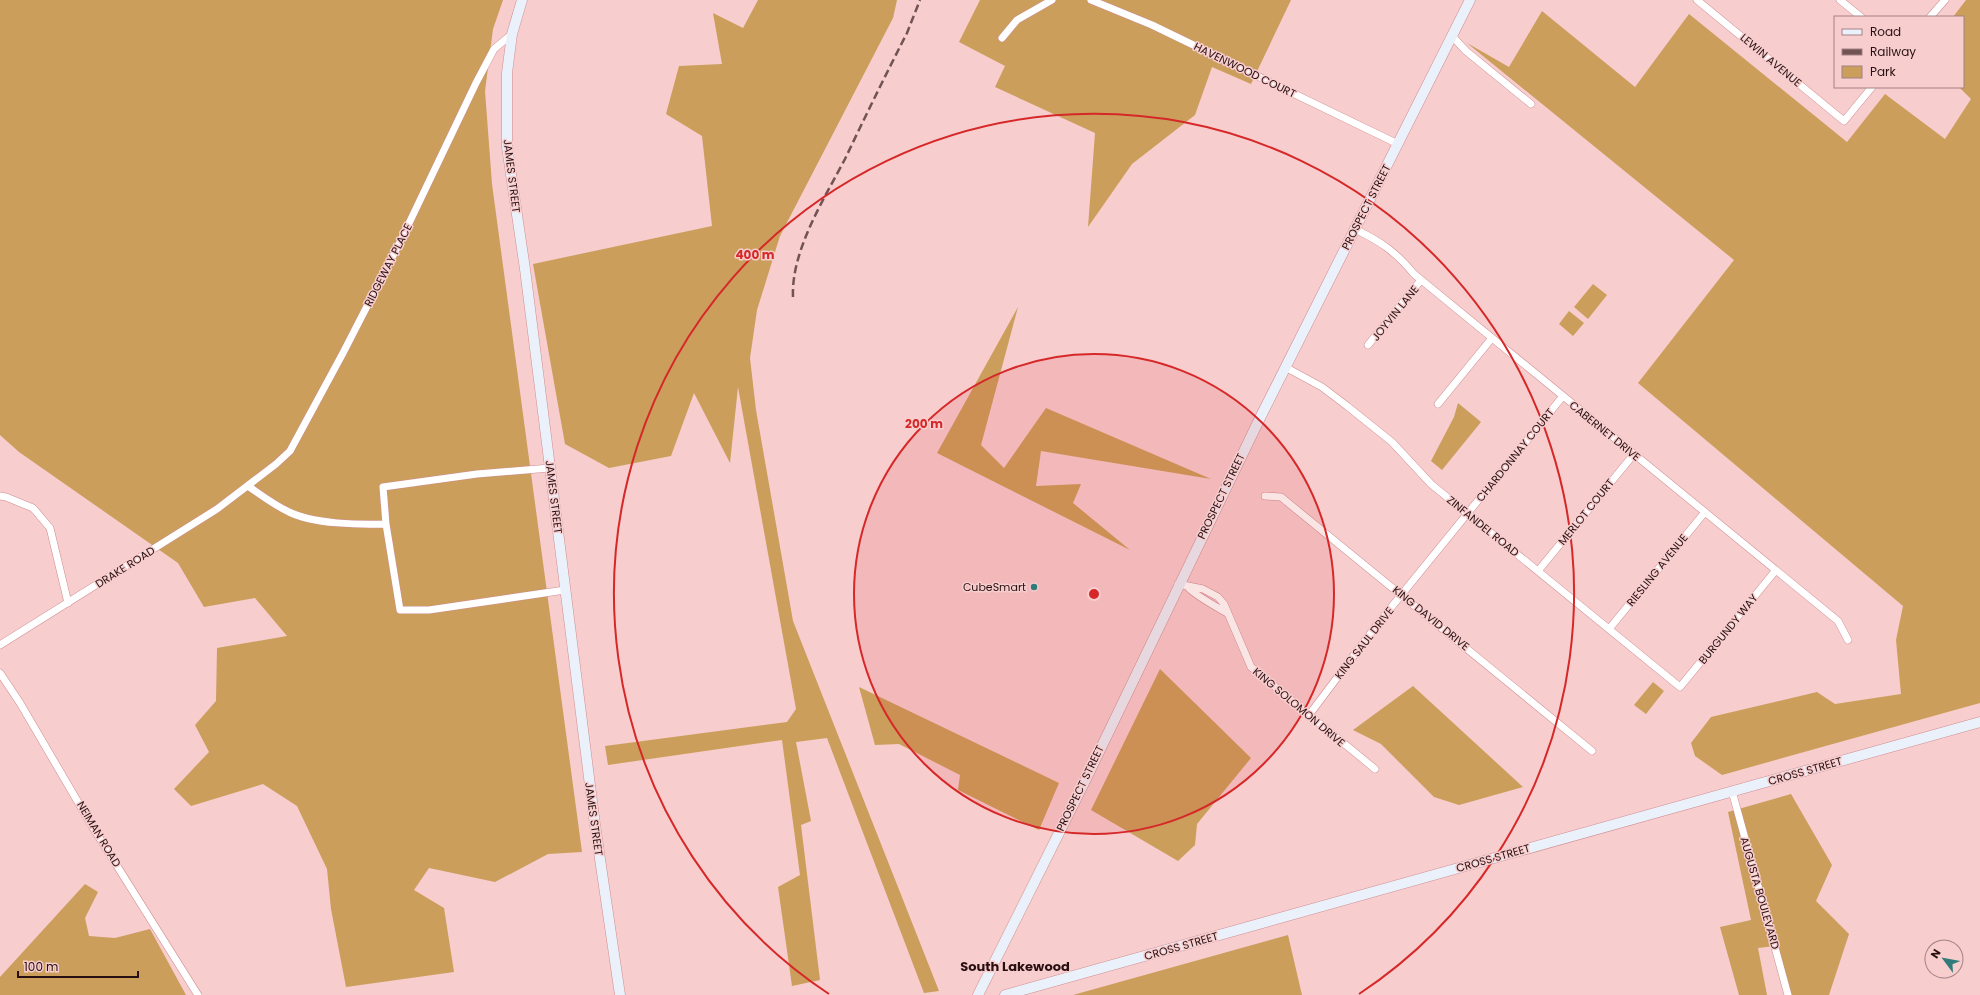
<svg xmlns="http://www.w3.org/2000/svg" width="1980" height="995" font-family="Poppins,sans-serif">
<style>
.green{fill:#cb9e5b}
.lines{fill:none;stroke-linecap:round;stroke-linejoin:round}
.street-casing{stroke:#cf8d91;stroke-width:8}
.secondary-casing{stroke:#cf8d91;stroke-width:11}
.street{stroke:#fff;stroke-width:7}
.secondary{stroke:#eaf1fa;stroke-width:10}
.rail{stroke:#715354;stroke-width:2.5;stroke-dasharray:8 4;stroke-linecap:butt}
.ring{fill:none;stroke:#d62828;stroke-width:2}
.poi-dot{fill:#327b7b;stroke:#f7cdce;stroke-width:1.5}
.labels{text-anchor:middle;stroke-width:3;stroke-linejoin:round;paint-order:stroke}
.street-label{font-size:11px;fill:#281012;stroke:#f7cdce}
.poi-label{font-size:11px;fill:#281012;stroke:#f7cdce;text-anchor:end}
.quarter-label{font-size:13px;font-weight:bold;fill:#281012;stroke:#f7cdce}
.centre{fill:#d62828;stroke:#f7cdce;stroke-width:2}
.ring-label{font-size:12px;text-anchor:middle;font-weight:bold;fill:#d62828;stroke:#f7cdce;stroke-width:3;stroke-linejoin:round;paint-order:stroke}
</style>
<rect width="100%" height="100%" fill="#f7cdce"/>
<path class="green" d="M 0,0 L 503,0 L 493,29 L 485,91 L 492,184 L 582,852 L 548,854 L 495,882 L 429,868 L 414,890 L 444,908 L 454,972 L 346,987 L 331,909 L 327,869 L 297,806 L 263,784 L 191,806 L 174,789 L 209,752 L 195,725 L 216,701 L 217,648 L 287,636 L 255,598 L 204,607 L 178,563 L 19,452 L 0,435 Z
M 758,0 L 897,0 L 893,18 L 780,236 L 757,310 L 750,358 L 756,410 L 793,621 L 939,991 L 924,993 L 827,738 L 796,742 L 811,821 L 801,825 L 820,980 L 792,986 L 778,887 L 800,875 L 782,740 L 608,765 L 605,746 L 787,722 L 796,709 L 738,387 L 730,463 L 694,393 L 671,456 L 609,468 L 565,444 L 533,264 L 712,226 L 702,136 L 666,114 L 679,66 L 722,64 L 713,13 L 743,28 Z
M 980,0 L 1291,0 L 1251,84 L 1212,67 L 1195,115 L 1132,164 L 1088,227 L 1095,133 L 995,87 L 1005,66 L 959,42 Z
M 1966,0 L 1980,0 L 1980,703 L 1722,775 L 1695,756 L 1691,743 L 1711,717 L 1817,692 L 1835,704 L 1901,694 L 1896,640 L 1903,606 L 1638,383 L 1734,260 L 1467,43 L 1509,67 L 1542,11 L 1635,87 L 1689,14 L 1847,142 L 1885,94 L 1945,139 L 1971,99 L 1959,87 L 1963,87 L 1963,17 L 1953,17 Z
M 1593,284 L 1607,295 L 1588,319 L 1574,307 Z
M 1018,307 L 981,445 L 1004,468 L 1046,408 L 1211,479 L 1041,451 L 1036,486 L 1081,484 L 1073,503 L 1130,550 L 937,453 Z
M 1569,311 L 1584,323 L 1573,336 L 1559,324 Z
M 1458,403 L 1481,422 L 1442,470 L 1431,461 L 1454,417 Z
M 1160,669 L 1251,758 L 1197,824 L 1195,845 L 1178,861 L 1091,810 Z
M 1653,682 L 1664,691 L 1646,714 L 1634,705 Z
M 1413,686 L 1523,787 L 1459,805 L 1434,797 L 1381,744 L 1353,730 Z
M 859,687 L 1059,783 L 1039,830 L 958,790 L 960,775 L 899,744 L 875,745 Z
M 1791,794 L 1832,865 L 1816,901 L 1849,934 L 1829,995 L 1790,995 L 1775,946 L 1758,948 L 1767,995 L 1739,995 L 1720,927 L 1751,920 L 1728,812 Z
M 85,884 L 98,892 L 85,918 L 89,936 L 115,938 L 150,929 L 186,995 L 0,995 L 0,977 Z
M 1288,935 L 1302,995 L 1073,995 Z"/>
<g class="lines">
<defs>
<path id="street" d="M 1091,0 L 1152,25 L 1398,144
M 1697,0 L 1844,121 L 1872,87
M 1840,0 L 1861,17
M 1930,17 L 1945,0
M 1452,36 L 1466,51 L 1531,104
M 1002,38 L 1017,20 L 1052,0
M 1355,229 C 1381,242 1395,251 1414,274 L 1838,621 L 1848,640
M 1368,345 L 1421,280
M 1285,367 L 1322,387 L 1347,406 L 1392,442 L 1431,484 L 1680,687 L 1776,570
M 1438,404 L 1492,338
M 248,486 C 261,495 274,505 289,512 C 313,524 360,525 386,524 L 400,610 L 429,610 L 565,590
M 0,496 L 6,497 L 33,508 L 50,528 L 68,603
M 1265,496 L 1281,497 L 1592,751
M 386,524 L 383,487 L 477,474 L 550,468
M 1538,571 L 1634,454
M 1178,584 L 1203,589 L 1218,597 L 1224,604 L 1251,667 L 1375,769
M 1188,587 C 1194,595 1217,607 1227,613
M 1609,629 L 1705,512
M 0,645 L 217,509 L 276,464 L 290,451 L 343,353 L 401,240 L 476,83 L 494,49 L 512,34
M 0,673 L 20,703 L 92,826 L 198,995
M 1309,715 L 1376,626 L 1563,396
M 1732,791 L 1788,995"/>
<path id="secondary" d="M 522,0 L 512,34 L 507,73 L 507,147 L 525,269 L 595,825 L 620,995
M 978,995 L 1086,779 L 1259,420 L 1470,0
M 1005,995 L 1980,722"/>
</defs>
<use href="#street" class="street-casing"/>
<use href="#secondary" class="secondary-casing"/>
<use href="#street" class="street"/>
<use href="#secondary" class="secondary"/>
<path class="rail" d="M 793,297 C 791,251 824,199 845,159 C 865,117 886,74 907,33 L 920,0"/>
</g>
<circle cx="1094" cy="594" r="240" fill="#d62828" fill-opacity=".12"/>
<g class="ring">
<circle cx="1094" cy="594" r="240"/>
<path d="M829 994A480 480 0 1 1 1359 994"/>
</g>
<circle class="poi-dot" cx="1034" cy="587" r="4"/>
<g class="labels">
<g class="street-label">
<text transform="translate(1771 60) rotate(40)" y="4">LEWIN AVENUE</text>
<text transform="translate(1245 70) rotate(26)" y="4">HAVENWOOD COURT</text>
<text transform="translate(512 176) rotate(83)" y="4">JAMES STREET</text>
<text transform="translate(1366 207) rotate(-63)" y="4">PROSPECT STREET</text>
<text transform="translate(388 265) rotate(-63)" y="4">RIDGEWAY PLACE</text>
<text transform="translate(1395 313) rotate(-51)" y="4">JOYVIN LANE</text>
<text transform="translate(1605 431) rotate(39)" y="4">CABERNET DRIVE</text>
<text transform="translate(1515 455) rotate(-51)" y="4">CHARDONNAY COURT</text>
<text transform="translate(1221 496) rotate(-64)" y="4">PROSPECT STREET</text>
<text transform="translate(554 497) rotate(83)" y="4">JAMES STREET</text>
<text transform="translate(1586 512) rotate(-51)" y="4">MERLOT COURT</text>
<text transform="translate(1483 526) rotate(39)" y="4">ZINFANDEL ROAD</text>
<text transform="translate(125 567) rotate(-32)" y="4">DRAKE ROAD</text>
<text transform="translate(1657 570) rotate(-51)" y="4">RIESLING AVENUE</text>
<text transform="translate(1431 618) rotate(39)" y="4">KING DAVID DRIVE</text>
<text transform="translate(1728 629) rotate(-51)" y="4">BURGUNDY WAY</text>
<text transform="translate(1364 643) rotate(-52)" y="4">KING SAUL DRIVE</text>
<text transform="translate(1299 707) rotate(40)" y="4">KING SOLOMON DRIVE</text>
<text transform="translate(1805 771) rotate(-16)" y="4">CROSS STREET</text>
<text transform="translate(1080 788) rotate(-64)" y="4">PROSPECT STREET</text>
<text transform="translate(594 819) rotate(82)" y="4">JAMES STREET</text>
<text transform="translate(99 834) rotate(59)" y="4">NEIMAN ROAD</text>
<text transform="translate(1493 858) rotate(-16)" y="4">CROSS STREET</text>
<text transform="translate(1760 893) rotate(74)" y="4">AUGUSTA BOULEVARD</text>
<text transform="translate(1181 946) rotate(-16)" y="4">CROSS STREET</text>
</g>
<g class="poi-label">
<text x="1026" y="591">CubeSmart</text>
</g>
<g class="quarter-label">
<text x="1015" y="971">South Lakewood</text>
</g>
</g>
<circle cx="1094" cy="594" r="6" class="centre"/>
<g class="ring-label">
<text x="755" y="259">400 m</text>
<text x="924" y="428">200 m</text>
</g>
<rect x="1834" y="16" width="130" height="72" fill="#f7cdce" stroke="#a48183"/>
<rect x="1842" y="29" width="20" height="6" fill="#eaf1fa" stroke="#a48183"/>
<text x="1870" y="36" font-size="12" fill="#281012">Road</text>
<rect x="1842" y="49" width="20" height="6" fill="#715354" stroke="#a48183"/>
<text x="1870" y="56" font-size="12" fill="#281012">Railway</text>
<rect x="1842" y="66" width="20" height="12" fill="#cb9e5b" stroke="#a48183"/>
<text x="1870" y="76" font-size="12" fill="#281012">Park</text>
<g transform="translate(1944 959) rotate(302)"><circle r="19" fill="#f7cdce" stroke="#a48183"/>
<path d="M0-3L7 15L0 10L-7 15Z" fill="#327b7b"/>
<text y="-6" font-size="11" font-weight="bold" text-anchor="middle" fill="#281012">N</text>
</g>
<path d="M18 971v6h120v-6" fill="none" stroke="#281012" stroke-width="2"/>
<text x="24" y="971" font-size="12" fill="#281012" stroke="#f7cdce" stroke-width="3" paint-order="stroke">100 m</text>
</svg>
